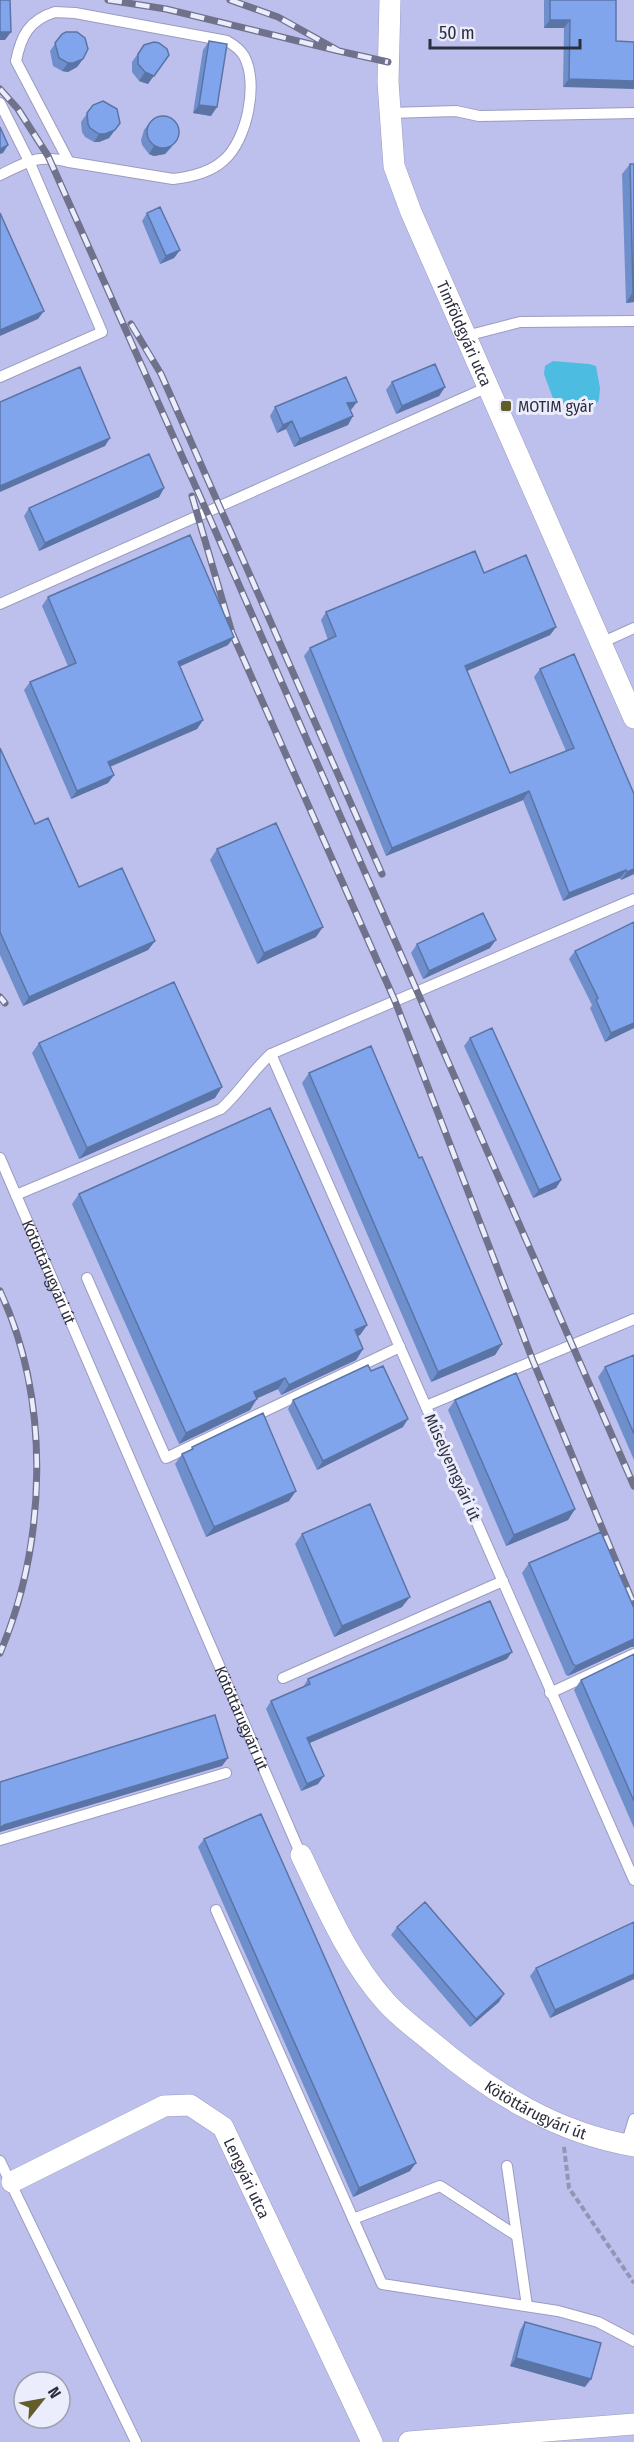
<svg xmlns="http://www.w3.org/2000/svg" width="634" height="2442" font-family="'Fira Sans Condensed',sans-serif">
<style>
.built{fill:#bdbfed;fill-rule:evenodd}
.water{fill:#4dbce1}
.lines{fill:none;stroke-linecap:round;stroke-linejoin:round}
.service-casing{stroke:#9b9cc1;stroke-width:12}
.minor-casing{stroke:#9b9cc1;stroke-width:22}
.path{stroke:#9495b4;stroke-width:4;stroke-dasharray:6 3;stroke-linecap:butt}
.service{stroke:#fff;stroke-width:10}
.minor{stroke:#fff;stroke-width:21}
.rail-casing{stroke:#70728b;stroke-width:7}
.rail{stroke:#ebecfc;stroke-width:4.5;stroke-dasharray:14;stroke-linecap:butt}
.wall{fill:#6f8ecc}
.shaded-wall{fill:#5a74a6}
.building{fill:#81a5ed;stroke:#5a74a6;stroke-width:1.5}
.poi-dot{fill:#635d2a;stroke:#ebecfc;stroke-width:2}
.labels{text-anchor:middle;stroke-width:6;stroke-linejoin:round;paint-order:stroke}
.street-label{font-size:16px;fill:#2d2e3d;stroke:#ebecfc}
.poi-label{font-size:16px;fill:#2d2e3d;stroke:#ebecfc;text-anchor:start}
</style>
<rect width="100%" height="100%" fill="#c7c9f0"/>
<path class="built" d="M 0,0 L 634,0 L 634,2442 L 0,2442 ZM 24,2382 L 60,2382 L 60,2418 L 24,2418 Z"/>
<path class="water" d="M 553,361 L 589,364 L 596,366 L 600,388 L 599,400 L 595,406 L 587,410 L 563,407 L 554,401 L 544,374 L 545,366 Z"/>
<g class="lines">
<defs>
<g id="service">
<path d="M 55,12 L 75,13 L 227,41 C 234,45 240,49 244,56 C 259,83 247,140 224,160 C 211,172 191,177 173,179 L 69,162 L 16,61 C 21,36 29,20 55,12 Z"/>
<path d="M 0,103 L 29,161 L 102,332 L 0,377"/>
<path d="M 389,113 L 456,111 L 479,116 L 634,113"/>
<path d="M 0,175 C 29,161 37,154 69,162"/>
<path d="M 466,336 L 520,322 L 634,321"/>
<path d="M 0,604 L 488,387"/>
<path d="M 601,643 L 634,628"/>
<path d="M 271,1054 L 634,1880"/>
<path id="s1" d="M 0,1158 L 301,1855"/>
<path d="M 16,1195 L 221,1109 C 240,1092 252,1071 271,1054 L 634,899"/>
<path d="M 87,1278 L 166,1458 L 400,1347"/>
<path d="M 426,1406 L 634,1319"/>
<path d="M 283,1678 L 503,1581"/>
<path d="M 550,1693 L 634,1654"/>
<path d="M 0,1840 L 226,1773"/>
<path d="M 216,1910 L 382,2284 L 558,2311 L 598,2322 L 634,2341"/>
<path d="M 626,2145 L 634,2119"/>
<path d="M 0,2161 L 136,2442"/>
<path d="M 507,2166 L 527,2306"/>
<path d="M 353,2219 L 440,2186 L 517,2236"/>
</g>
<g id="minor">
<path id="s2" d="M 390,0 L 388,82 L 394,166 L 411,212 L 634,718"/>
<path id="s3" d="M 301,1855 C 325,1905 348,1959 385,2001 C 399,2017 417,2030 433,2043 C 492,2093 557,2133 634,2146"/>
<path id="s4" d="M 12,2182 L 164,2106 L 190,2105 L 223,2127 L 372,2442"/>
<path d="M 409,2442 L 634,2424"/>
</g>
</defs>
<use href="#service" class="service-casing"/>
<use href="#minor" class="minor-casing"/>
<path class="path" d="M 564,2147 L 569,2188 L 634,2283"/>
<use href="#service" class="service"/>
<use href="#minor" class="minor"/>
<defs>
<path id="rail" d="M 108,0 L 166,9 L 339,51
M 230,0 L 278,17 L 339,51 L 388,62
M 0,89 L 18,109 L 48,156 L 207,512 L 634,1486
M 131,324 L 161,374 L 382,874
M 192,496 L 232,633 L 395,1001 L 533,1361 L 634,1605
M 0,997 L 5,1003
M 0,1291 C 51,1400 47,1543 0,1653"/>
</defs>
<use href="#rail" class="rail-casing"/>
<use href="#rail" class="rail"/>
</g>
<path class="wall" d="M 544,0 L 616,0 L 616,41 L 563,87 L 564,28 L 544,28 Z
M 62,34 L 83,59 L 77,67 L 68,72 L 62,71 L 53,66 L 50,51 Z
M 209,41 L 211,116 L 193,113 L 203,50 Z
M 144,45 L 148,84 L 139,81 L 132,72 L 132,62 Z
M 93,105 L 120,123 L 109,138 L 99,142 L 94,142 L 85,137 L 82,132 L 81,122 Z
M 150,122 L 172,147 L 165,154 L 154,156 L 149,154 L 142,145 L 141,140 L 144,130 Z
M 630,164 L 634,302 L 626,303 L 622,174 Z
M 147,213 L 180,250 L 174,258 L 160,264 L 142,221 Z
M 392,382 L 445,387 L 439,396 L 396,414 L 386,390 Z
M 275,407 L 351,410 L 348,425 L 294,447 L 286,429 L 277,433 L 270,416 Z
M 164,488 L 159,497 L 39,551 L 24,516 L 29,508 Z
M 484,573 L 556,627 L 550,635 L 467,671 L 510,773 L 566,751 L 534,677 L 540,669 L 634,874 L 621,880 L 620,878 L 563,901 L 523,800 L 386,856 L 304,656 L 310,648 L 328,640 L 321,620 L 326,612 Z
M 48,597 L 228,645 L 180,666 L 203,720 L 197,729 L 110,767 L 114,775 L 108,783 L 71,799 L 24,690 L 30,682 L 68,666 L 42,606 Z
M 0,748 L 35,824 L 79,887 L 155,941 L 148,950 L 23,1006 L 0,955 Z
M 217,849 L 316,937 L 257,964 L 210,860 Z
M 634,922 L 634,1028 L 605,1042 L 590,1008 L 592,1005 L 569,959 L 575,951 Z
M 417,944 L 490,948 L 423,979 L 411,953 Z
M 470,1038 L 561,1180 L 556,1188 L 533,1198 L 464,1046 Z
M 39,1043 L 215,1098 L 79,1159 L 32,1053 Z
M 309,1073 L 419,1158 L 502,1344 L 495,1355 L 431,1382 L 302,1083 Z
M 79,1194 L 367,1325 L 360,1335 L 357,1336 L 363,1349 L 356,1360 L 281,1395 L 278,1389 L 257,1398 L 250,1410 L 179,1444 L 72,1204 Z
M 634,1355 L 634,1460 L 598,1377 L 605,1367 Z
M 371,1371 L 403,1427 L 317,1470 L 288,1409 L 293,1400 Z
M 455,1400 L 575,1509 L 568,1520 L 506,1546 L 448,1410 Z
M 192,1447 L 289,1501 L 206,1537 L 175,1464 L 182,1454 L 190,1451 Z
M 302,1534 L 402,1607 L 334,1637 L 295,1544 Z
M 529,1563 L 631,1647 L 568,1676 L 566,1675 L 522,1573 Z
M 634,1654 L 634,1828 L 574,1690 L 581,1680 Z
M 507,1659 L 310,1743 L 318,1784 L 301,1791 L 266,1709 L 271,1701 L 303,1687 L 308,1679 Z
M 204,1839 L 410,2171 L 353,2197 L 198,1847 Z
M 634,1923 L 634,1979 L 550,2018 L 530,1976 L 536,1968 Z
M 397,1927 L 499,2002 L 470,2027 L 391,1935 Z
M 525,2322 L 585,2387 L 510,2366 L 520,2330 Z"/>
<path class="shaded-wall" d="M 550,20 L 570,20 L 564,28 L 544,28 Z
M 0,32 L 11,32 L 5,40 L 0,40 Z
M 169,55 L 148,84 L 139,81 L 145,72 Z
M 83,59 L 77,67 L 68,72 L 62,71 L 68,63 Z
M 569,79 L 634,81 L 634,89 L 563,87 Z
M 199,105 L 217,107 L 211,116 L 193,113 Z
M 115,130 L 109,138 L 99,142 L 94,142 L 99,134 Z
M 178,138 L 165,154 L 154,156 L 149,154 L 154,146 Z
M 8,145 L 3,153 L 0,154 L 0,149 Z
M 180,250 L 174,258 L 160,264 L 166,256 Z
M 633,292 L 634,292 L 634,302 L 626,303 Z
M 44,311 L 38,319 L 0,336 L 0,330 Z
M 445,387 L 439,396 L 396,414 L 402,406 Z
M 357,402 L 351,410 L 347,403 Z
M 353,416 L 348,425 L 294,447 L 300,439 Z
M 292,421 L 286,429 L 277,433 L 283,425 Z
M 110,438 L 105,446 L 0,492 L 0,486 Z
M 164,488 L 159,497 L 39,551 L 45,543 Z
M 556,627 L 550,635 L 460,674 L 465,666 Z
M 234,637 L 228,645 L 172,670 L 178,662 Z
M 203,720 L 197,729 L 102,770 L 108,762 Z
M 114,775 L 108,783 L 71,799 L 77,791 Z
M 529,791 L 523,800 L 386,856 L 392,848 Z
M 634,869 L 634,874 L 621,880 L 627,872 Z
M 626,870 L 620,878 L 563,901 L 569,893 Z
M 323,927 L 316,937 L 257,964 L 264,953 Z
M 496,940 L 490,948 L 423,979 L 429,971 Z
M 155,941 L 148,950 L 23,1006 L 29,997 Z
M 634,1023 L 634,1028 L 605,1042 L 611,1033 Z
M 222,1087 L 215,1098 L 79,1159 L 87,1148 Z
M 561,1180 L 556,1188 L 533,1198 L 539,1190 Z
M 367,1325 L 360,1335 L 347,1341 L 355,1330 Z
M 502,1344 L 495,1355 L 431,1382 L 438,1372 Z
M 363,1349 L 356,1360 L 281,1395 L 289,1385 Z
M 285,1378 L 278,1389 L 247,1403 L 254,1392 Z
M 257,1399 L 250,1410 L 179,1444 L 186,1433 Z
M 408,1419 L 403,1427 L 317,1470 L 323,1461 Z
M 296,1491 L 289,1501 L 206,1537 L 214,1527 Z
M 575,1509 L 568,1520 L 506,1546 L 514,1535 Z
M 410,1597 L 402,1607 L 334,1637 L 342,1626 Z
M 634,1639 L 634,1647 L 631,1647 L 568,1676 L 576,1666 Z
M 512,1652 L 507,1659 L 302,1746 L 307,1738 Z
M 228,1758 L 222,1766 L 0,1832 L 0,1828 L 4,1825 Z
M 324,1776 L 318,1784 L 301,1791 L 307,1784 Z
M 634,1974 L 634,1979 L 550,2018 L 555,2010 Z
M 504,1994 L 499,2002 L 470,2027 L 476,2019 Z
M 416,2163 L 410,2171 L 353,2197 L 359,2188 Z
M 516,2358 L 591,2379 L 585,2387 L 510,2366 Z"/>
<path class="building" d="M 0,0 L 10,0 L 11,32 L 0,32 Z
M 550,0 L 616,0 L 616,41 L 634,42 L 634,81 L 569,79 L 570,20 L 550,20 Z
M 66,32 L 77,32 L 85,38 L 88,49 L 83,59 L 73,63 L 68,63 L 59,58 L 55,43 L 62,34 Z
M 209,41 L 227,44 L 217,107 L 199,105 Z
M 154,42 L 159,43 L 167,49 L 169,55 L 154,76 L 145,72 L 138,64 L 138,54 L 144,45 Z
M 103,101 L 117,109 L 120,123 L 115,130 L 105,134 L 99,134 L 90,128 L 88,124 L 87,113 L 93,105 Z
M147 132a16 16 0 1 1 32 0a16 16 0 1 1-32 0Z
M 0,127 L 8,145 L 0,149 Z
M 630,164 L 634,164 L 634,292 L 633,292 Z
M 160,207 L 180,250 L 166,256 L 147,213 Z
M 0,213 L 44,311 L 0,330 Z
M 435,364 L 445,387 L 402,406 L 392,382 Z
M 80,367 L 110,438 L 0,486 L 0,402 Z
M 346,377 L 357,402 L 347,403 L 353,416 L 300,439 L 292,421 L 283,425 L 275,407 Z
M 149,454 L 164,488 L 45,543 L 29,508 Z
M 190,535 L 234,637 L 178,662 L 203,720 L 108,762 L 114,775 L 77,791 L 30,682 L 76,663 L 48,597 Z
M 475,551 L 484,573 L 526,555 L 556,627 L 465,666 L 510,773 L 574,748 L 540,669 L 574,654 L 634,794 L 634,869 L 627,872 L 626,870 L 569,893 L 529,791 L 392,848 L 310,648 L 336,636 L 326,612 Z
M 0,748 L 35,824 L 48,818 L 79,887 L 122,868 L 155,941 L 29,997 L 0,932 Z
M 276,823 L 323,927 L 264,953 L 217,849 Z
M 483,913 L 496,940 L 429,971 L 417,944 Z
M 634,922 L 634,1023 L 611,1033 L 596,1000 L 598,998 L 575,951 Z
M 174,982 L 222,1087 L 87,1148 L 39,1043 Z
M 492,1028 L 561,1180 L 539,1190 L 470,1038 Z
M 371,1046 L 419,1158 L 422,1157 L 502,1344 L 438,1372 L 309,1073 Z
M 270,1108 L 367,1325 L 355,1330 L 363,1349 L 289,1385 L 285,1378 L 254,1392 L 257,1399 L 186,1433 L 79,1194 Z
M 634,1355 L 634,1434 L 605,1367 Z
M 368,1365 L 371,1371 L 383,1366 L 408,1419 L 323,1461 L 293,1400 Z
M 516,1373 L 575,1509 L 514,1535 L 455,1400 Z
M 263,1413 L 296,1491 L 214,1527 L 182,1454 L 193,1449 L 192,1447 Z
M 370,1504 L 410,1597 L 342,1626 L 302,1534 Z
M 601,1532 L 634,1608 L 634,1639 L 576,1666 L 573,1664 L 529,1563 Z
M 490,1601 L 512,1652 L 307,1738 L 324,1776 L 307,1784 L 271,1701 L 310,1684 L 308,1679 Z
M 634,1654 L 634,1801 L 581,1680 Z
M 215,1715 L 228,1758 L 4,1825 L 0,1828 L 0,1782 Z
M 261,1814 L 416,2163 L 359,2188 L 204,1839 Z
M 425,1902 L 504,1994 L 476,2019 L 397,1927 Z
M 634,1922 L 634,1974 L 555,2010 L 536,1968 Z
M 525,2322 L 601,2343 L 591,2379 L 516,2358 Z"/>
<rect class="poi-dot" x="500" y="400" width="12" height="12" rx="3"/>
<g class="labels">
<g class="street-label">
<text dy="6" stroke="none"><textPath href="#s2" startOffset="348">Timföldgyári utca</textPath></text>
<text dy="6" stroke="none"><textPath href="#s1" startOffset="124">Kötöttárugyári út</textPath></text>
<text transform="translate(453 1467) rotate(66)" y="6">Műselyemgyári út</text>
<text dy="6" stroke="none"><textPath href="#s1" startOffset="610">Kötöttárugyári út</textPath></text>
<text dy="6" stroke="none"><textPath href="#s3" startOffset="356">Kötöttárugyári út</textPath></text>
<text dy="6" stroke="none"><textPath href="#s4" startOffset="292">Lengyári utca</textPath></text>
</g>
<g class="poi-label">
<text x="518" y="412">MOTIM gyár</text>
</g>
</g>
<g transform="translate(42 2400) rotate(59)"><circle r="28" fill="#ebecfc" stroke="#9fa0b0" stroke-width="1.5"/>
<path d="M0-4.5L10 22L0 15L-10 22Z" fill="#635d2a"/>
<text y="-9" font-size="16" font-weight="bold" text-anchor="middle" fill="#2d2e3d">N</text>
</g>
<path d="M430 39v9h150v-9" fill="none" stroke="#2d2e3d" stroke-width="3"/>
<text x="439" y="39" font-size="18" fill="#2d2e3d" stroke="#ebecfc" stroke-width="4.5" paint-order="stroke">50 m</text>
</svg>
